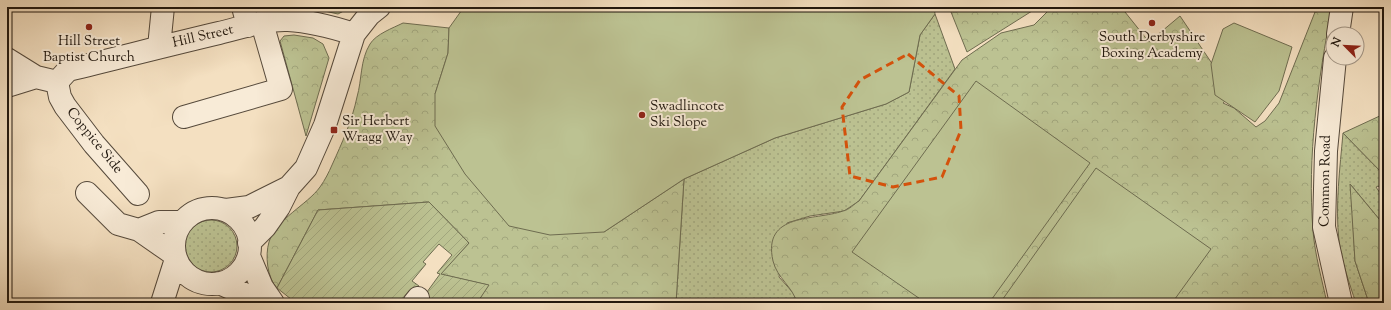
<svg xmlns="http://www.w3.org/2000/svg" width="1391" height="310" viewBox="0 0 1391 310" font-family="'Sorts Mill Goudy',serif">
	<defs>
		<pattern id="grass-dots" width="8" height="8" patternUnits="userSpaceOnUse"><rect width="8" height="8" fill="#bcc292"/><path d="M2 2h.1M6 6h.1" fill="none" stroke="#a1a67d" stroke-width="1.8" stroke-linecap="round"/></pattern>
		<pattern id="forest-crowns" width="20" height="18" patternUnits="userSpaceOnUse"><rect width="20" height="18" fill="#bcc292"/><path d="M2 6a3 3 0 1 1 6 0M12 15a3 3 0 1 1 6 0" fill="none" stroke="#a1a67d"/></pattern>
		<pattern id="garden-furrows" width="10" height="10" patternUnits="userSpaceOnUse"><rect width="10" height="10" fill="#bcc292"/><path d="M-1 1l2-2M0 10L10 0M9 11l2-2" fill="none" stroke="#a1a67d"/></pattern>
	</defs>
	<rect width="100%" height="100%" fill="#f4e0c1"/>
	<filter id="stains"><feTurbulence type="fractalNoise" baseFrequency=".005" numOctaves="4"/><feColorMatrix values="0 0 0 0 .2 0 0 0 0 .09 0 0 0 0 .02 0 0 0 .5 -.17"/></filter>
	<radialGradient id="worn" r=".72"><stop offset=".6" stop-color="#630" stop-opacity="0"/><stop offset="1" stop-color="#630" stop-opacity=".3"/></radialGradient>
	<path fill="url(#grass-dots)" stroke="#6e6c50" d="M 306,7 L 351,7 L 338,14 Z
		M 935,14 L 955,69 L 859,201 L 844,211 L 810,216 L 787,223 L 779,277 L 795,295 L 797,303 L 676,303 L 684,179 L 775,138 L 886,104 L 909,92 L 920,35 Z
		M 1343,133 L 1384,175 L 1384,185 L 1376,187 L 1384,199 L 1384,225 L 1351,185 L 1355,261 L 1369,303 L 1356,303 C 1349,283 1342,262 1339,241 C 1335,205 1340,168 1343,133 Z
		M185 246a26 26 0 1 1 52 0a26 26 0 1 1-52 0Z"/>
	<path fill="url(#forest-crowns)" stroke="#6e6c50" d="M 949,7 L 1030,7 L 1032,11 L 967,52 Z
		M 1052,7 L 1121,7 L 1149,42 L 1180,16 L 1213,65 L 1230,97 L 1223,103 L 1234,108 L 1256,127 L 1265,121 L 1279,103 L 1317,7 L 1332,7 C 1318,80 1307,156 1313,231 C 1315,255 1322,280 1327,303 L 797,303 C 793,287 777,278 773,261 C 762,212 815,221 843,211 C 849,210 854,204 859,201 L 962,60 L 1001,33 L 1034,25 Z
		M 403,23 L 449,28 L 448,53 L 435,94 L 604,232 L 684,179 L 676,303 L 477,303 L 488,285 L 440,274 L 469,243 L 429,202 L 318,210 L 277,288 C 267,278 265,255 269,242 C 276,219 307,205 320,187 C 325,180 329,172 332,165 C 342,143 352,121 357,97 C 362,80 360,60 370,44 C 376,34 393,28 403,23 Z
		M 294,35 L 313,38 L 323,44 L 329,58 L 306,136 L 280,41 L 284,36 Z
		M 1384,114 L 1384,175 L 1343,133 Z
		M 1350,184 L 1384,225 L 1384,303 L 1369,303 L 1355,261 Z"/>
	<path fill="url(#garden-furrows)" stroke="#6e6c50" d="M 429,202 L 469,243 L 441,274 L 489,285 L 477,303 L 419,303 L 440,274 L 437,273 L 452,255 L 439,244 L 423,262 L 426,264 L 412,281 L 419,286 L 406,303 L 296,303 L 277,288 L 318,210 Z"/>
	<path fill="#bcc292" stroke="#6e6c50" d="M 464,7 L 934,7 L 935,14 L 920,35 L 909,92 L 886,104 L 775,138 L 684,179 L 604,232 L 550,235 L 509,226 L 465,174 L 435,126 L 435,94 L 448,53 L 449,28 Z
		M 1234,23 L 1292,47 L 1279,91 L 1255,122 L 1215,95 L 1211,64 L 1223,29 Z
		M 976,81 L 1090,163 L 989,303 L 926,303 L 852,252 Z
		M 1096,168 L 1211,249 L 1172,303 L 1000,303 Z"/>
	<g fill="none" stroke-linecap="round" stroke-linejoin="round">
		<g stroke="#55493b" stroke-width="24">
			<path id="minor" d="M 243,7 L 248,26
				M 1338,34 L 1342,7
				M 159,47 L 163,7
				M 1335,58 L 1326,151 L 1324,227 L 1341,303
				M 7,59 L 36,77 L 57,82 L 60,97 L 65,106 L 94,144 L 138,194
				M 57,82 L 68,70 C 118,58 168,45 219,33 C 241,28 265,19 288,20 C 311,21 332,27 354,34
				M 7,86 L 36,77
				M 184,117 L 281,89 L 262,23
				M 87,193 L 118,224 L 139,230 L 175,255
				M174 246a38 38 0 1 1 76 0a38 38 0 1 1-76 0Z
				M 226,210 L 249,207 L 289,187
				M 139,230 L 159,222 L 182,222
				M 249,243 L 265,227 L 279,207 L 289,187 L 306,168 L 325,125 L 354,34 L 369,15 L 379,7
				M 249,256 L 262,287 L 273,303
				M 219,283 L 265,303
				M 162,303 L 176,259
				M 414,303 L 418,298"/>
		</g>
		<use href="#minor" stroke="#f8ebd7" stroke-width="22"/>
	</g>
	<path fill="none" stroke="#d4520c" stroke-width="3" stroke-dasharray="8 5" stroke-linejoin="round" d="M 908,54 L 959,96 L 961,130 L 942,177 L 893,187 L 850,176 L 842,107 L 860,80 Z"/>
	<g fill="#8f2418" stroke="#f8ebd7" stroke-width="1.5">
		<circle cx="1152" cy="23" r="4"/>
		<circle cx="89" cy="27" r="4"/>
		<circle cx="642" cy="115" r="4"/>
		<rect x="330" y="126" width="8" height="8" rx="2"/>
	</g>
	<g text-anchor="middle" dominant-baseline="central" stroke-width="4" stroke-linejoin="round" paint-order="stroke">
		<g font-size="14" fill="#20170e" stroke="#f8ebd7">
			<text transform="translate(203 37) rotate(-13)">Hill Street</text>
			<text transform="translate(94 141) rotate(51)">Coppice Side</text>
			<text transform="translate(1326 181) rotate(-89)">Common Road</text>
		</g>
		<g font-size="14" fill="#20170e" stroke="#f8ebd7">
			<text x="1152" y="38">South Derbyshire<tspan x="1152" dy="16">Boxing Academy</tspan></text>
			<text x="89" y="42">Hill Street<tspan x="89" dy="16">Baptist Church</tspan></text>
			<text x="650" y="107" text-anchor="start">Swadlincote<tspan x="650" dy="16">Ski Slope</tspan></text>
			<text x="342" y="122" text-anchor="start">Sir Herbert<tspan x="342" dy="16">Wragg Way</tspan></text>
		</g>
	</g>
	<rect width="1391" height="310" fill="none" stroke="#f4e0c1" stroke-width="24"/>
	<rect x="8" y="8" width="1375" height="294" fill="none" stroke="#20170e" stroke-width="2"/>
	<rect x="12" y="12" width="1367" height="286" fill="none" stroke="#20170e"/>
	<g transform="translate(1345 46) rotate(294)"><circle r="19" fill="#f8ebd7" stroke="#a29687"/>
	<path d="M0-3L7 15L0 10L-7 15Z" fill="#8f2418"/>
	<text y="-6" font-size="11" font-weight="bold" text-anchor="middle" fill="#20170e">N</text>
	</g>
	<rect width="100%" height="100%" filter="url(#stains)"/>
	<rect width="100%" height="100%" fill="url(#worn)"/>
</svg>
